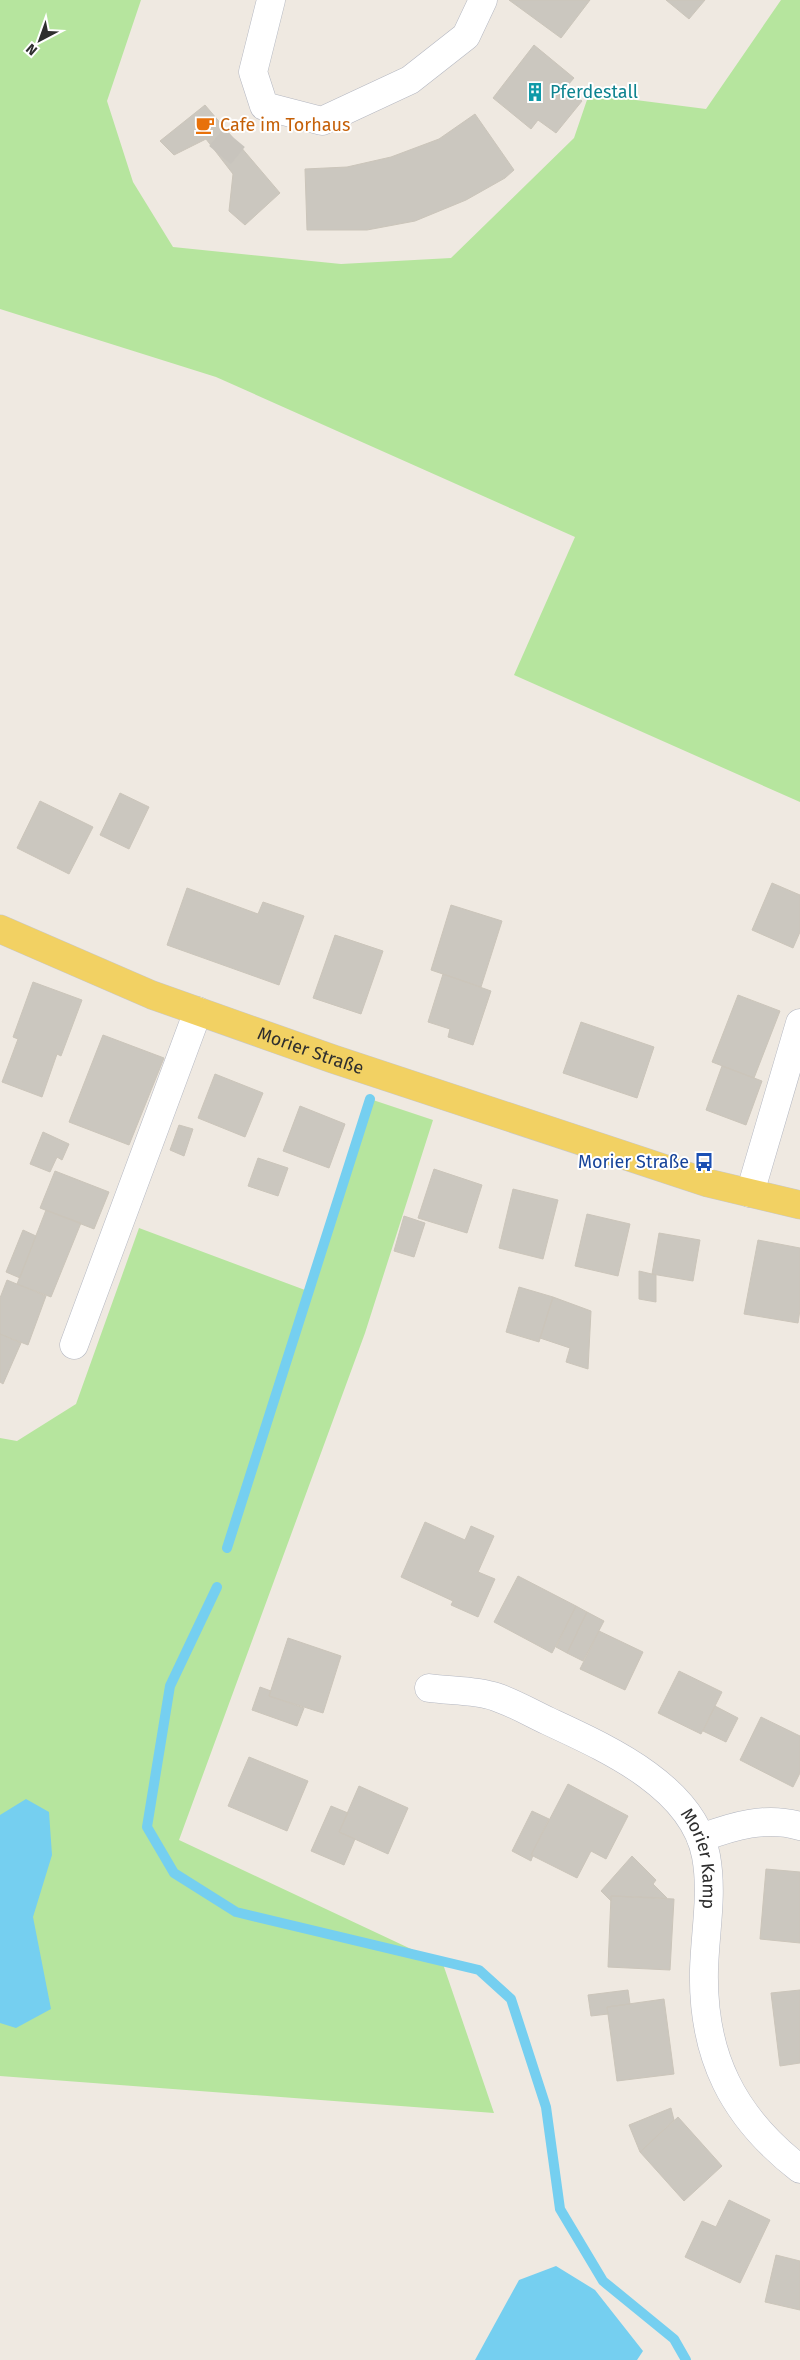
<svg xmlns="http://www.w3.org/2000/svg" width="800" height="2360" viewBox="0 0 800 2360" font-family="'Fira Sans',sans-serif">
	<rect width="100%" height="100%" fill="#efe9e1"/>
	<path fill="#b6e59e" d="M 0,0 L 141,0 L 107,101 L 133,182 L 173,247 L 341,264 L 451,258 L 574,138 L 589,94 L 706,109 L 781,0 L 800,0 L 800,802 L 514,675 L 575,537 L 216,377 L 0,309 Z
		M 370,1099 L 433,1120 L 365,1333 L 179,1840 L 443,1964 L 494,2113 L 0,2076 L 0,1438 L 17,1441 L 76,1404 L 139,1228 L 305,1290 Z"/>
	<path fill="#75cff0" d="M 26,1799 L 49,1812 L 52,1855 L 33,1917 L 51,2009 L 16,2028 L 0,2023 L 0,1815 Z
		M 556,2266 L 595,2290 L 643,2351 L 637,2360 L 475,2360 L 519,2280 Z"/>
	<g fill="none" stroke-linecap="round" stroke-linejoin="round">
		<path stroke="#75cff0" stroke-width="10" d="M 227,1548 L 370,1099
			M 217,1587 L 170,1686 L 147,1827 L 174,1873 L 236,1912 L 479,1970 L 511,1999 L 546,2107 L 560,2209 L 603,2281 L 674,2339 L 686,2360"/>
	</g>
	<path fill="#cbc7bf" stroke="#cbc5ba" d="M 509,0 L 590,0 L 561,38 Z
		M 666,0 L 705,0 L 689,19 Z
		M 534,45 L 574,78 L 567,86 L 582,101 L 556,133 L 538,120 L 531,129 L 493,98 Z
		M 205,105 L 280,193 L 245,225 L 229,211 L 233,174 L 206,139 L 174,155 L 160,141 Z
		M 475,114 L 514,170 L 505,178 L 466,200 L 415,221 L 367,230 L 307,230 L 305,169 L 347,167 L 391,157 L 439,139 Z
		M 120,793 L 149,807 L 129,849 L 100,835 Z
		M 40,801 L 93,827 L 69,874 L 17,848 Z
		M 772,883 L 800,895 L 800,932 L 793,948 L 752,930 Z
		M 187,888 L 258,914 L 263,902 L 304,916 L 279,985 L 167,945 Z
		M 451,905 L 502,921 L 481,987 L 431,970 Z
		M 335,935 L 383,951 L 361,1014 L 313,998 Z
		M 443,974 L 491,991 L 473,1045 L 448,1037 L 450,1029 L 428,1022 Z
		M 33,982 L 82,1000 L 61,1056 L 57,1054 L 42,1097 L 2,1082 L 18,1039 L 13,1037 Z
		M 738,995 L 780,1011 L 754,1078 L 712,1062 Z
		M 581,1022 L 654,1047 L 637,1098 L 563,1073 Z
		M 103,1035 L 164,1058 L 129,1145 L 69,1122 Z
		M 722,1066 L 762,1081 L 746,1125 L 706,1110 Z
		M 215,1074 L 263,1093 L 245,1137 L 198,1118 Z
		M 300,1106 L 345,1124 L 329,1168 L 283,1151 Z
		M 179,1125 L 193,1129 L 184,1156 L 170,1150 Z
		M 43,1132 L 69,1144 L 62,1160 L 57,1157 L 50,1172 L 30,1164 Z
		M 258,1158 L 288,1168 L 278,1196 L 248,1186 Z
		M 434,1169 L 482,1185 L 467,1233 L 418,1218 Z
		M 55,1171 L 109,1192 L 94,1229 L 40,1208 Z
		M 513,1189 L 558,1200 L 543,1259 L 499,1248 Z
		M 46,1210 L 81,1223 L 51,1297 L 17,1284 Z
		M 587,1214 L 630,1224 L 618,1276 L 575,1266 Z
		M 404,1216 L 425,1223 L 414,1257 L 394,1251 Z
		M 23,1230 L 36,1236 L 20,1278 L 6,1272 Z
		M 659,1233 L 700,1240 L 693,1281 L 652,1274 Z
		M 758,1240 L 800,1248 L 800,1310 L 798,1323 L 744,1314 Z
		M 639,1271 L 656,1275 L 656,1302 L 639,1299 Z
		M 7,1280 L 46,1296 L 28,1345 L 0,1334 L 0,1298 Z
		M 519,1287 L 553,1297 L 539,1342 L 506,1332 Z
		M 553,1297 L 591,1311 L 588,1369 L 566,1362 L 570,1348 L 540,1338 Z
		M 0,1334 L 21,1343 L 3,1384 L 0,1382 Z
		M 425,1522 L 465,1540 L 471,1526 L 494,1536 L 478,1572 L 495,1579 L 478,1617 L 451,1605 L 453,1601 L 401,1577 Z
		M 518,1576 L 576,1606 L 552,1653 L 494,1622 Z
		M 576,1606 L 587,1612 L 567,1653 L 556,1647 Z
		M 587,1612 L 604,1621 L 583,1661 L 567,1653 Z
		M 599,1631 L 643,1652 L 625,1690 L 580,1669 Z
		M 288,1638 L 341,1656 L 323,1713 L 269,1696 Z
		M 679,1671 L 722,1692 L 701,1734 L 658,1713 Z
		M 260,1687 L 271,1691 L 269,1696 L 304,1708 L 297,1726 L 252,1710 Z
		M 715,1706 L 738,1718 L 726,1742 L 703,1731 Z
		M 761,1717 L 800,1736 L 800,1773 L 793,1787 L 740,1760 Z
		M 249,1757 L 308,1781 L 287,1831 L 228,1806 Z
		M 568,1784 L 628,1816 L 606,1859 L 591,1851 L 577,1878 L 531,1855 Z
		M 359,1786 L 408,1808 L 388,1854 L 339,1832 Z
		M 331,1806 L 348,1813 L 339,1832 L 355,1839 L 344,1865 L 311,1851 Z
		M 532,1811 L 549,1819 L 531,1855 L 533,1855 L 531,1861 L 512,1851 Z
		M 632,1856 L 656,1880 L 653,1884 L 667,1898 L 611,1896 L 611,1901 L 601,1891 Z
		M 766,1869 L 800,1872 L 800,1943 L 760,1939 Z
		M 611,1896 L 674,1899 L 670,1970 L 608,1967 Z
		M 628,1990 L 630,2004 L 607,2007 L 608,2014 L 591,2016 L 588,1995 Z
		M 800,1990 L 800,2063 L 780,2066 L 771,1993 Z
		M 664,1999 L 674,2074 L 617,2081 L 607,2007 Z
		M 671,2108 L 674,2120 L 640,2152 L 629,2125 Z
		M 678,2117 L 722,2166 L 684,2201 L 640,2152 Z
		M 729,2200 L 770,2220 L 740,2283 L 685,2257 L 702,2221 L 716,2227 Z
		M 776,2255 L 800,2261 L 800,2310 L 765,2302 Z"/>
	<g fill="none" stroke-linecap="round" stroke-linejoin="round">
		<path stroke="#c8c4bd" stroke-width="28" stroke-dasharray="28 14" stroke-linecap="butt" d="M 220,155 L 234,138"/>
		<g stroke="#b4b7c1" stroke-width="29">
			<g id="minor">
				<path d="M 271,0 L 253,72 L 264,106 L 322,121 L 410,80 L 466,36 L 483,0"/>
				<path d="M 750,1193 L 800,1023"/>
				<path d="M 74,1345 L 198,1011"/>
				<path id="s1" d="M 429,1688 C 450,1691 476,1690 496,1697 C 514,1703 531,1713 548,1721 C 606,1748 693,1786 706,1856 C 713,1894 705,1932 704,1970 C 702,2056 733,2117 800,2169"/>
				<path d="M 701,1838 C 733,1826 766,1816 800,1826"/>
			</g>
		</g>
		<g stroke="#c9c9c9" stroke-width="29">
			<g id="major">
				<path id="s2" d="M 0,929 L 152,995 L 333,1059 L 708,1183 L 800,1205"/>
			</g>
		</g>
		<use href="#minor" stroke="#fff" stroke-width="28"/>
		<use href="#major" stroke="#f2d163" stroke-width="28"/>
	</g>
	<defs>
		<g id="building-bare" transform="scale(1.5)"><path d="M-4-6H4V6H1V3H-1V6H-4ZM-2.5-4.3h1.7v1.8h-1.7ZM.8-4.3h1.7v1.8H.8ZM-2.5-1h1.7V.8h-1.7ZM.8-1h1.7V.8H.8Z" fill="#0f9aa8" stroke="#fff" stroke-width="2.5" paint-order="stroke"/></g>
		<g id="cafe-bare" transform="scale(1.5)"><path d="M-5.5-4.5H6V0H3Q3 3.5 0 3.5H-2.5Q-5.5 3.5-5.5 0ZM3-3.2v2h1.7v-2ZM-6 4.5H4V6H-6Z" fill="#e8710a" stroke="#fff" stroke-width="2.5" paint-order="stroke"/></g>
		<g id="bus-bare" transform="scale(1.5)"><path d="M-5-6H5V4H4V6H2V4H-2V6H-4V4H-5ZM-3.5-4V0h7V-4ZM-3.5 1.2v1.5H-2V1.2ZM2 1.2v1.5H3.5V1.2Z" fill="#1a4fb4" stroke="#fff" stroke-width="2.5" paint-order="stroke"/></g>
	</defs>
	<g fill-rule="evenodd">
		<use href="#building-bare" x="535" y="92"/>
		<use href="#cafe-bare" x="205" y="125"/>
		<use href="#bus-bare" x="704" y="1162"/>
	</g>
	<g text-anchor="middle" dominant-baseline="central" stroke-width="4" stroke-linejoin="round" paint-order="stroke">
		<g font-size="18" fill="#0d838f" stroke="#fff" text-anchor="start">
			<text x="550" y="92">Pferdestall</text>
		</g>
		<g font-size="18" fill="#c56008" stroke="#fff" text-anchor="start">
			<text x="220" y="125">Cafe im Torhaus</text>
		</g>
		<g font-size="18" fill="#2e2e2e" stroke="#fff">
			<text stroke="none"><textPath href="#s2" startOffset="334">Morier Straße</textPath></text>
			<text stroke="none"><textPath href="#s1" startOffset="342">Morier Kamp</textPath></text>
		</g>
		<g font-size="18" fill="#164399" stroke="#fff" text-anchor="end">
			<text x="689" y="1162">Morier Straße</text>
		</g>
	</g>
	<g transform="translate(40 40) rotate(221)" stroke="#ffffff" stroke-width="4" paint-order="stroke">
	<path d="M0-4L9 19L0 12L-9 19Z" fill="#2e2e2e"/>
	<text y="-8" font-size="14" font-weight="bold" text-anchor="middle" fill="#2e2e2e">N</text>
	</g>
</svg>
